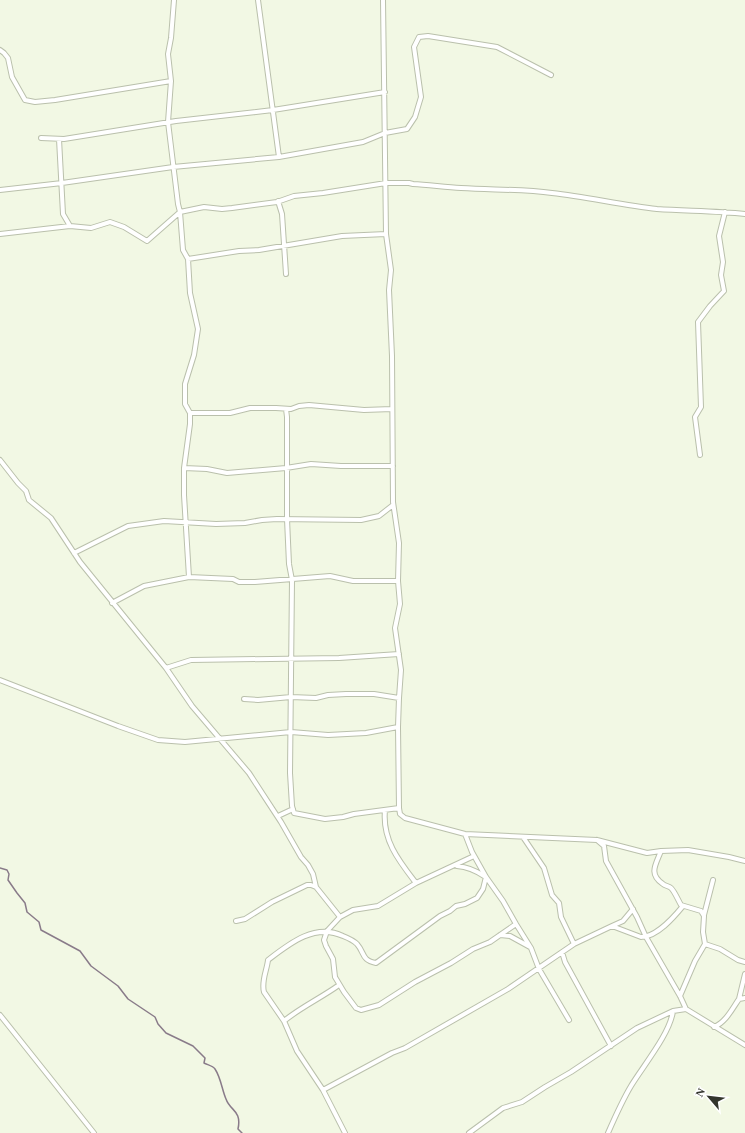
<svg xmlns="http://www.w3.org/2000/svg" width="745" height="1133" viewBox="0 0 745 1133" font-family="'Times New Roman',serif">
	<rect width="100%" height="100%" fill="#f2f8e4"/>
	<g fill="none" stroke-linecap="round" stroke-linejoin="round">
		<path stroke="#897b89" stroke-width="1.5" d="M 0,868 L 7,870 L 9,874 L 8,880 L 17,893 L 25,903 L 27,912 L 39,922 L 41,930 L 80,951 L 91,966 L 118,986 L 128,999 L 155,1017 L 158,1024 L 166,1033 L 193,1046 L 205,1058 L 204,1063 C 208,1065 213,1066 215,1069 C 221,1078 222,1090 226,1099 C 230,1111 242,1110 238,1129 L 242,1133"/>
		<g stroke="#bac0ac" stroke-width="6">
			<path id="minor" d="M 174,0 L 171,38 L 168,54 L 171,81 L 168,122 L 178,204 L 180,212 L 183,250 L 188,259 L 190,293 L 198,329 L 194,355 L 185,384 L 185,404 L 190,413 L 190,424 L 184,468 L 184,495 L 189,577
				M 258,0 L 279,157
				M 383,0 L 386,234 L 391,270 L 389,290 L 392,356 L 393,502 L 399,543 L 398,581 L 400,604 L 395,628 L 401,670 L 399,698 L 398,727 L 399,808 L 400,814 L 405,818 L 465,834 L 597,840 L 647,853 L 661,851 L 688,850 L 729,857 L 745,861
				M 0,50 L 4,53 L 8,58 L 12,77 L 25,100 L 35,102 L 55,100 L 171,81
				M 41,138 L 64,139 L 176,121 L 273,110 L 385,92
				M 59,139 L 63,214 L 70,226
				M 0,190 L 62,183 L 173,167 L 279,157 L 363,142 L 385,133 L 407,129 L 415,117 L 421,97 L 414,47 L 419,37 L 428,36 L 497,47 L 551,75
				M 278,201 L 282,214 L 286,274
				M 0,234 L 70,226 L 91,228 L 110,222 L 124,227 L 147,241 L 180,212 L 204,207 L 222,209 L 232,208 L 277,202 L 294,196 L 323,193 L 386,183 L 409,183 L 413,184 C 429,185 445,187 461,188 C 492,190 522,189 552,193 C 587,197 622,205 657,209 C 686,211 716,211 745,214
				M 188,259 L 239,251 L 259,250 L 342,236 L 386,234
				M 286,409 L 287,417 L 287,519 L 289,564 L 292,580 L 290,773 L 292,806 L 294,813 L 325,819 L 343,817 L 354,814 L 399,808
				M 190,413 L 230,413 L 250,408 L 276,408 L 291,409 L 299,406 L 309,405 L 364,410 L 392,409
				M 700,455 L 695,417 L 701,407 L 698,322 L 710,306 L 724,291 L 721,275 L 723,262 L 719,236 L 725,212
				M 0,460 L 18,483 L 26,491 L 29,500 L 51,518 L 80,562 L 166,668 L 192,706 L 249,773 L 281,822 L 301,857 L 308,865 L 313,874 L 316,887
				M 184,468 L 207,469 L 227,473 L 286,468 L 311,464 L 341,466 L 393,466
				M 74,553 L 128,526 L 164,521 L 216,524 L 245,523 L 262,520 L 277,519 L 361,520 L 379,516 L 393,505
				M 112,603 L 144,586 L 189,577 L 233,579 L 239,582 L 255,582 L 330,576 L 353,581 L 398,581
				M 166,668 L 191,660 L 339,658 L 399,654
				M 0,680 L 118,726 L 158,740 L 185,742 L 291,732 L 328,735 L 366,733 L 398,727
				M 244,699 L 258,700 L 291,697 L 316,698 L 328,695 L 346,694 L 374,694 L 399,698
				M 385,810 C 382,840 399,861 416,883
				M 278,816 L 293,809
				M 465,834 L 472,852 L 486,877 L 503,901 L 516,924 L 531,948 L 539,969 L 569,1020
				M 523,837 L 544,868 L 552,895 L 559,903 L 561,917 L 574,944
				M 597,840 L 604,846 L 606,861 L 637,917 L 646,937 L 680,996 L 686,1009 L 745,1045
				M 661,851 C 656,864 648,874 663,884 C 665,886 669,886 671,888 C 675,892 678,900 681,905 L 701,911 L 704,916 L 703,932 L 705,944 L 695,961 L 680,996
				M 474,856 L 416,883 L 378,906 L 353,910 L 340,917 L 327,931 L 324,940 L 326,946 L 333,959 L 335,977 L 344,992 L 356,1008 L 361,1010 L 379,1005 L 415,982 L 451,963 L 473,949 L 490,942 L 516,924
				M 457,866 C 467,867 475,870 484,876
				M 704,915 L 713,880
				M 236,921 L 245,919 L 272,902 L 307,885 L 311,885 L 316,887 L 340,917
				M 612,926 L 623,921 L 633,909
				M 500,935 L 510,936 L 530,947
				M 705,944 L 720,949 L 738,960 L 745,962
				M 562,952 L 565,962 L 611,1046
				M 745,974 L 739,999 L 745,998
				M 0,1015 L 94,1133
				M 284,1021 C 301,1007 321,998 339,985
				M 714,1027 C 726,1022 732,1009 739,999
				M 323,1090 L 392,1053 L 405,1048 L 508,989 L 574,944 L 612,926 L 641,937 C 657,937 674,917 683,906
				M 345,1133 L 323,1090 L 297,1051 L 284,1021 L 264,992 C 261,981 267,970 268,960 C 290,943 315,923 343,936 C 348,938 354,941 357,944 C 365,953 361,960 376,963 L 440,916 L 450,911 L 456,906 L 465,904 L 477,898 L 483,889 L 486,877
				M 469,1133 L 503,1108 L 522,1102 L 545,1087 L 571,1072 L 637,1028 L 673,1011 L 686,1009
				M 608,1133 C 615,1117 622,1101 631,1086 C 643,1066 670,1034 673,1011"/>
		</g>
		<use href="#minor" stroke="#fff" stroke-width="4"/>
	</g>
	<g transform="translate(709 1097) rotate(298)" stroke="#ffffff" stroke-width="3" paint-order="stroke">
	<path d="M0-3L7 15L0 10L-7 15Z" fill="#33352d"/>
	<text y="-6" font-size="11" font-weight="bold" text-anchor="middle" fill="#33352d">N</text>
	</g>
</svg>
